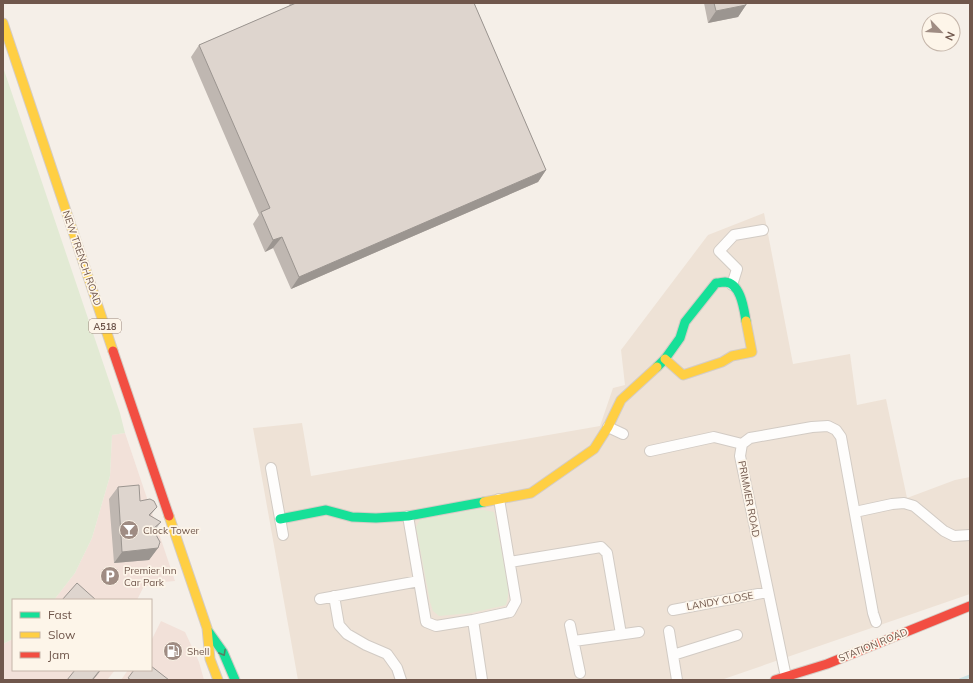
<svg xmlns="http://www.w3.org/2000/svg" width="973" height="683" viewBox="0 0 973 683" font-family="Mulish,sans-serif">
	<rect width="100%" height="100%" fill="#f5efe8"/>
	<path fill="#eee2d6" d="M 764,213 L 793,364 L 850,354 L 857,405 L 886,399 L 907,498 L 955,480 L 970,477 L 970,594 L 721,680 L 298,680 L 253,428 L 302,423 L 311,476 L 600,426 L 613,388 L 625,385 L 621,350 L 708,235 Z"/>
	<path fill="#f2e1d9" d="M 125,433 L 175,581 L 153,583 L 143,588 L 137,600 L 54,600 L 75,573 L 92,538 L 110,476 L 112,435 Z
		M 161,621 L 185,632 L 199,662 L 204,680 L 121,680 L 128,670 L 151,670 L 151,641 Z
		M 13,639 L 13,670 L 115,670 L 107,680 L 3,680 L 3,644 Z"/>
	<path fill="#e2ead4" d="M 3,67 L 120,413 L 125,433 L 112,435 L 110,476 L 92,538 L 75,573 L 54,600 L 13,600 L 13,639 L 3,644 Z
		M 473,510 L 484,510 L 494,512 L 508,585 L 508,596 L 506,605 L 471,613 L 439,616 L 433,611 L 430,602 L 416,527 L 420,520 Z"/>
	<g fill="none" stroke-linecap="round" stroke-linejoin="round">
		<path stroke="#cce2e3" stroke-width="3" d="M 960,680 L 970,676"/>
		<g stroke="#d2cbc4" stroke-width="12">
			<path id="street" d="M 732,285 L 737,269 L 719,251 L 734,235 L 763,230
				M 608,427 L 623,434
				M 650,451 L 714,437 L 742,444
				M 271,468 L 283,535
				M 855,512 L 892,504 L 904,503 L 914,506 L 944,531 L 954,536 L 970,535
				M 408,516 L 426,622 L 436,626 L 473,620 L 482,680
				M 510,562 L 601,547 L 607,553 L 621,634
				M 334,596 L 339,625 L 347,634 L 366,645 L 387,654 L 397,668 L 401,680
				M 320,599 L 419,581
				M 673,610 L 768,592
				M 473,620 L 510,612 L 516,601 L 499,499
				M 570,625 L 580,673
				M 669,631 L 677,680
				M 574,641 L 639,632
				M 673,655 L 737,635
				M 786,677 L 740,456 L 742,444 L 750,438 L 812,427 L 828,426 L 836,430 L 841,437 L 873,613 L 876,622"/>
		</g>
		<g stroke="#d4ccc5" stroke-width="11">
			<path id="fast" d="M 657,367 L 665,359 L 680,338 L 685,322 L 716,283 C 719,283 723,282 725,282 C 741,283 744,310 746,321
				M 280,519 L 326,510 L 352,517 L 376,518 L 408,516 L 484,502
				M 208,631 L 223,652 L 235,680"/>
		</g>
		<g stroke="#d4ccc5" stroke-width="11">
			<path id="slow" d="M 3,23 L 113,351
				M 665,359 L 683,375 L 722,362 L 732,356 L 752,352 L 746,321
				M 484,502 L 531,493 L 594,449 L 608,427 L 621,400 L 657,367
				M 169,516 L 207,628 L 210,659 L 218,680"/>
		</g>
		<g stroke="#d4ccc5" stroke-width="11">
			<path id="jam" d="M 113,351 L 169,516
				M 775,680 L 827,664 L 970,606"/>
		</g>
		<use href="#street" stroke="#fefdfc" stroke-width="10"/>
		<use href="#fast" stroke="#16e098" stroke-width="9"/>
		<use href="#slow" stroke="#ffcf43" stroke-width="9"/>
		<use href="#jam" stroke="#f24e42" stroke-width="9"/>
	</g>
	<path fill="#bfb7b1" d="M 290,3 L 474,3 L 546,170 L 538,182 L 291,289 L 273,248 L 265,252 L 253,224 L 259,215 L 191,57 L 199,45 L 289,6 Z
		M 704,3 L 746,3 L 746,5 L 738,17 L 708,23 Z
		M 118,487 L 140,501 L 157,507 L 150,516 L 161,522 L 155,530 L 158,548 L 149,560 L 114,563 L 109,499 Z"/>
	<path fill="#9b9590" d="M 746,5 L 738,17 L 708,23 L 716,11 Z
		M 546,170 L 538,182 L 291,289 L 299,277 Z
		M 282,237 L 273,248 L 265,252 L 273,240 Z
		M 158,548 L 149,560 L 114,563 L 122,552 Z
		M 100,670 L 101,670 L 93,680 L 92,680 Z"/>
	<path fill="#ded5ce" stroke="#9b9590" d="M 296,3 L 474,3 L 546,170 L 299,277 L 282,237 L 273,240 L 261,212 L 270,208 L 199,45 Z
		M 714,3 L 746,3 L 746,5 L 716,11 Z
		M 139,485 L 140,501 L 150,499 L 154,501 L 157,507 L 149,515 L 161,522 L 154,528 L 155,533 L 160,542 L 158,548 L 122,552 L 118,487 Z
		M 77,583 L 96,600 L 62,600 Z
		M 151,666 L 169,680 L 131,680 L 128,678 L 134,670 L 151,670 Z
		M 75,670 L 100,670 L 92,680 L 67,680 Z"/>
	<defs><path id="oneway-chevron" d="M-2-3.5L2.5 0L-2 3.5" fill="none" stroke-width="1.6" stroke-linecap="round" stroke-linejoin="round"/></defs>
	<use stroke="#558063" href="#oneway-chevron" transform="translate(223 653) rotate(61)"/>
	<defs>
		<g id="bar-disc" transform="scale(1)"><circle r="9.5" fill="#9f8c83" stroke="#fdf5e9"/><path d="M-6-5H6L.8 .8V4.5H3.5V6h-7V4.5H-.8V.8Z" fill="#fff"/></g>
		<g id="parking-disc" transform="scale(1)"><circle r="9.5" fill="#9f8c83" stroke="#fdf5e9"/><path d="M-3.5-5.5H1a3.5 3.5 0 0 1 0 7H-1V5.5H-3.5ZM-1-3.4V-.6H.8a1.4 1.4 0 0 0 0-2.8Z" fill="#fff"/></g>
		<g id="fuel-disc" transform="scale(1)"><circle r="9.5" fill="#9f8c83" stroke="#fdf5e9"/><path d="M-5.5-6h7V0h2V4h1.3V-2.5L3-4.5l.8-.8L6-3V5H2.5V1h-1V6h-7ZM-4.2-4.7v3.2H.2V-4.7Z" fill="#fff"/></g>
	</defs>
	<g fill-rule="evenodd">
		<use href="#bar-disc" x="129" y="530"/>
		<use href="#parking-disc" x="110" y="576"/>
		<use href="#fuel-disc" x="173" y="651"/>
	</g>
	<g text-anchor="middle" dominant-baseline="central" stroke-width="3.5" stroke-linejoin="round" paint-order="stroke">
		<rect fill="#fdf5e9" stroke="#9a867b" stroke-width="1" x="89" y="319" width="32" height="14" rx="3"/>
		<g font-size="9" font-weight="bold" fill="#70574c">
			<text x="105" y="326">A518</text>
		</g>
		<g font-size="10" fill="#70574c" stroke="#fdf5e9">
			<text transform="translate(82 258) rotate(71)">NEW TRENCH ROAD</text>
			<text transform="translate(749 499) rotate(79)">PRIMMER ROAD</text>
			<text transform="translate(720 601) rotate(-10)">LANDY CLOSE</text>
			<text transform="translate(873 645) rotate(-22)">STATION ROAD</text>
		</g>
		<g font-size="10" fill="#70574c" stroke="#fdf5e9" text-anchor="start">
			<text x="143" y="530">Clock Tower</text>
			<text x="124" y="570">Premier Inn<tspan x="124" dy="12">Car Park</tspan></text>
			<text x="187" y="651">Shell</text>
		</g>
	</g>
	<rect width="973" height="683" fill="none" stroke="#70574c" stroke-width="8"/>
	<rect x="12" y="599" width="140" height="72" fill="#fdf5e9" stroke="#c5b6aa"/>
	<rect x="20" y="612" width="20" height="6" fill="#16e098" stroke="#c5b6aa"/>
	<text x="48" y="619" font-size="12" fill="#70574c">Fast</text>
	<rect x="20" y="632" width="20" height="6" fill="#ffcf43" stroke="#c5b6aa"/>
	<text x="48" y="639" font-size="12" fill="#70574c">Slow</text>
	<rect x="20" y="652" width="20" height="6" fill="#f24e42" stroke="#c5b6aa"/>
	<text x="48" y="659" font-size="12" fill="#70574c">Jam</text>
	<g transform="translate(941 32) rotate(115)"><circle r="19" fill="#fdf5e9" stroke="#c5b6aa"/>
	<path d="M0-3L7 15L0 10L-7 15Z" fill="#9f8c83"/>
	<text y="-6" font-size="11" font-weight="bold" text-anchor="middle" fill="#70574c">N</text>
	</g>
</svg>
